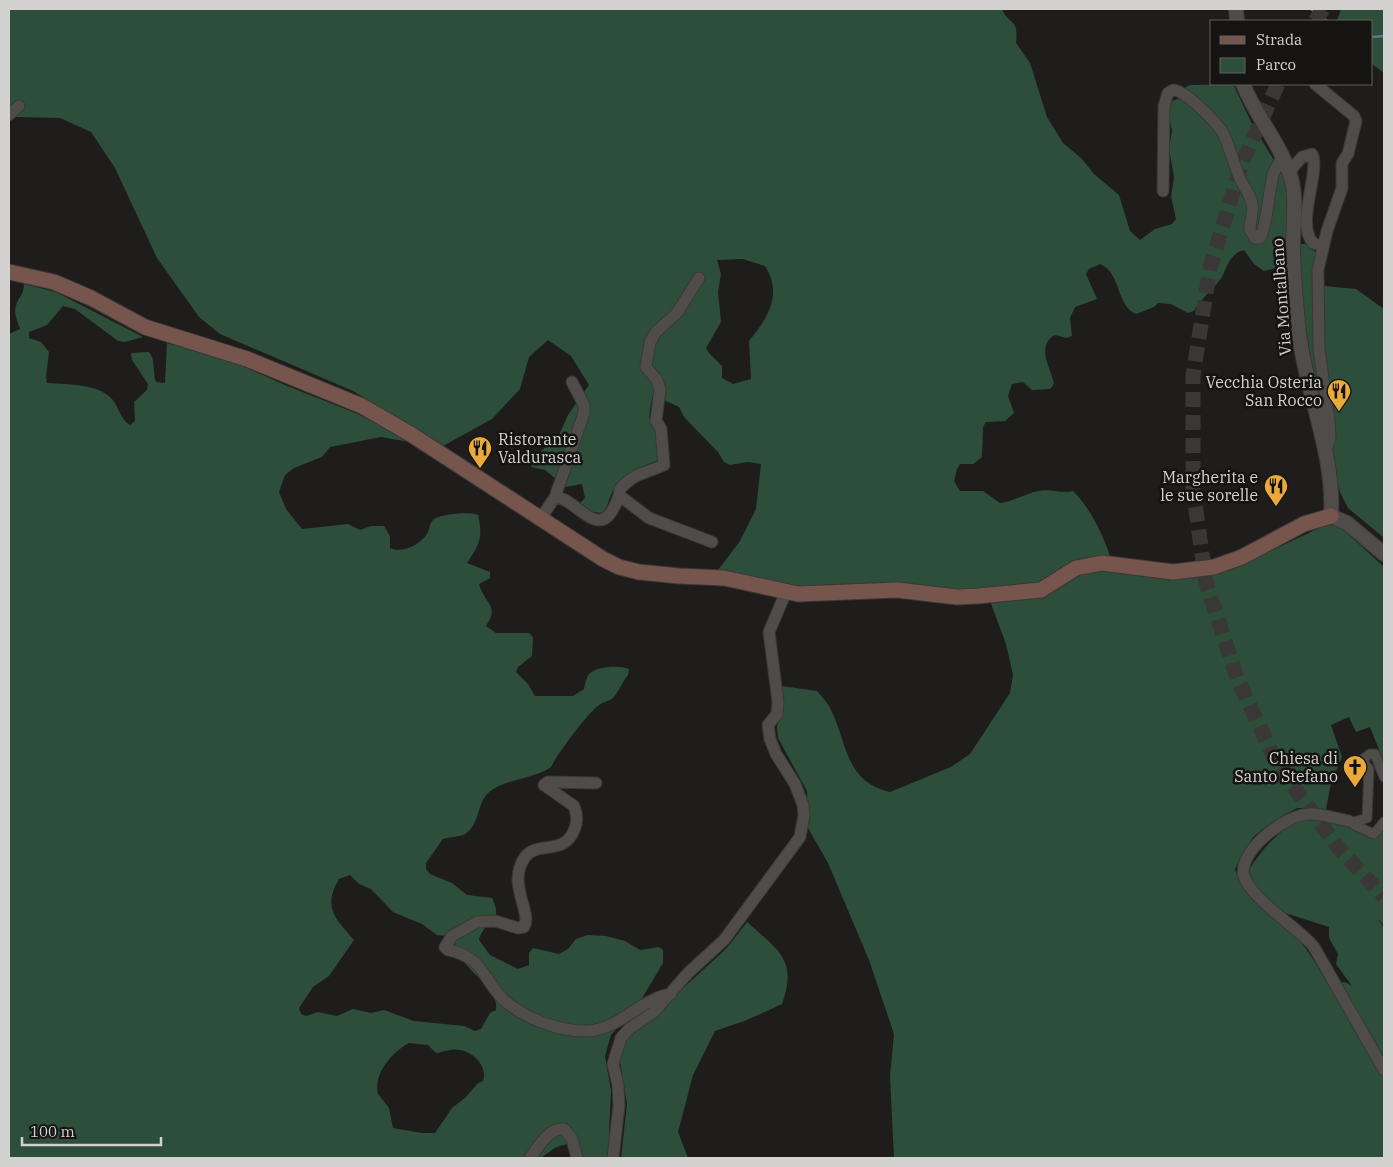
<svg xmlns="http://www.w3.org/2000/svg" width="1393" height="1167" viewBox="0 0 1393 1167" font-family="'IBM Plex Serif',serif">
	<rect width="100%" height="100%" fill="#1f1d1b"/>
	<path fill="#2d4e3b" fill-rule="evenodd" d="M 9,9 L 1002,9 C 1009,26 1019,17 1016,43 L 1030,63 L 1047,117 L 1063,143 L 1081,158 L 1094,174 L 1119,195 L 1130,231 L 1140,240 L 1155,229 L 1172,224 L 1176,219 L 1171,196 L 1174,178 L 1169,148 L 1172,131 L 1167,107 L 1170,102 L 1180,98 L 1184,88 L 1190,85 L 1233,84 L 1253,126 L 1283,175 L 1287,196 L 1287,265 L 1264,271 L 1254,264 L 1244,250 C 1231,253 1227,266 1222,277 C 1214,289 1201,298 1194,311 L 1188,313 L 1171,304 L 1158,303 L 1154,307 L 1136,314 C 1116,306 1121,272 1100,264 L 1089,269 L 1086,274 L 1097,299 L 1075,307 L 1070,318 L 1072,336 L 1066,338 L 1055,335 C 1035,346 1051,368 1054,384 L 1050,389 L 1032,390 L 1023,382 L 1012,384 L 1008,396 L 1014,413 L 1005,421 L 986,422 L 983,427 L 982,457 L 973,464 L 960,464 L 957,469 L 954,481 L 960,491 L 983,491 L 1000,503 C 1014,501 1025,494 1038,491 C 1049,488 1061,494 1073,491 C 1091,509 1102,533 1110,556 L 1075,561 L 1037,585 L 965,591 L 818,588 L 783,584 L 718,570 L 740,541 L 756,509 L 761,464 L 748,462 L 730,465 L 724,462 L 718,452 L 684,417 L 679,407 L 653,395 C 651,407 645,421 656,431 L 659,460 C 639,467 620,474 611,495 C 608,501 608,507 603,513 L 593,512 L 580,503 L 585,498 L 582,484 L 566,487 L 545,470 L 531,467 L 537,455 L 560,433 L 568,415 L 589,385 L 571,356 L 548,340 L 529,357 L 520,389 L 492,419 L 443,446 L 353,391 L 220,334 L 199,317 L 157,258 L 115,168 L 91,132 L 60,118 L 17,117 L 9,114 ZM 743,259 L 765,266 C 783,294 768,318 749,341 L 751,379 L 733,384 L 722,378 L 722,366 L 709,353 L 706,348 L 721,322 L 718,292 L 721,274 L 717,260 Z
		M 1341,9 L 1384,9 L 1384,73 L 1372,64 L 1372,21 L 1337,21 Z
		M 1298,244 L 1305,244 L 1316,252 L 1314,285 L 1356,289 L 1384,309 L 1384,538 L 1348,508 L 1340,492 C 1320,410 1302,329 1298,244 Z
		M 24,284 L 56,292 L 143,337 L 125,342 L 118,341 L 75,309 L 63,306 L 47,325 L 29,332 L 29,338 L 41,342 L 49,352 L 46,377 L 47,383 C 68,385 97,383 112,399 C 119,407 120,419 130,425 L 135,421 L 134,402 L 147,390 L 148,384 L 132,360 L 131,353 L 149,352 C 156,360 152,372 156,382 L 165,383 L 167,343 L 223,357 L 285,385 L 358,414 L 415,443 L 381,437 L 330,447 L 322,457 L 294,468 L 285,475 L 279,492 L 286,509 L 302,529 L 348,524 L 360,530 L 371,526 L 384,526 L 390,536 L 390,548 C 401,554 420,545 427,534 C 430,529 429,524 433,520 C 439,514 471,511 478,515 C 483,537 480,544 467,563 L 490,572 L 490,578 L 479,584 C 485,605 500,605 486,626 L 496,633 L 529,633 L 533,637 L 532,656 L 518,667 L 516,672 L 528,684 L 535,696 L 573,696 L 584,689 C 585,684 586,678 589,674 C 597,666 620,665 629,669 L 628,675 C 622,682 619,692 613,698 C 609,701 603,702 599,705 C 587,714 558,753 551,767 C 533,780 504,778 487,794 C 477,805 479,826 465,834 C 459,837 450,837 443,839 L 426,863 L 426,869 L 430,874 L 452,883 L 467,895 L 492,898 C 505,924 484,919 479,940 L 490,955 L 518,969 L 529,965 L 529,953 L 533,948 L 559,954 L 568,949 L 576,939 L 588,935 L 606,936 L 625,941 L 640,950 L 659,947 L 663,950 L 663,963 L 638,1005 L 611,1035 L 605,1056 L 611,1091 L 609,1132 L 612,1158 L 583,1158 L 578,1145 C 561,1142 554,1148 541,1158 L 9,1158 L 9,334 L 20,329 C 18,323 13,312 16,306 C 19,295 23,298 24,284 ZM 350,875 L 359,884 L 371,889 L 393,912 L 422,924 L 437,935 L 449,936 C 456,946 459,954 465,963 C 475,977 499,991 496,1010 L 490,1013 L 481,1029 L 475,1031 L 464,1026 L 414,1021 L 384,1010 L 371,1013 L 353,1009 L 337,1016 L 318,1012 L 306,1016 L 301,1014 L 299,1008 L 313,987 L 329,976 L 354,940 C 336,919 322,908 339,879 ZM 409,1043 L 428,1045 L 436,1053 C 443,1052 453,1048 460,1050 C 474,1052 488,1067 483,1081 L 478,1083 L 466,1097 L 452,1108 L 435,1133 L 422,1133 L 393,1128 L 389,1108 L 378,1094 C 373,1074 392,1052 409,1043 Z
		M 1334,521 L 1384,567 L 1384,762 L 1370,727 L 1356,732 L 1349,717 L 1331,725 L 1342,757 L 1331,783 L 1326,809 L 1297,808 L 1268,825 L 1253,837 L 1235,869 C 1244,902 1277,916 1299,940 C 1310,953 1320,970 1328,985 L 1345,982 L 1352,986 L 1336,964 L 1338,954 L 1329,938 L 1329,927 L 1269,908 L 1269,899 L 1256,890 L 1248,871 C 1268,841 1281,829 1312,812 L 1375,838 L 1384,827 L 1384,925 L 1378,919 L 1384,928 L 1384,1158 L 894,1158 L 890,1076 L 894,1034 L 869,960 L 828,863 L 808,828 L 807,791 L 778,738 L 777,726 L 782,712 L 782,686 L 817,691 C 821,696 826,701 829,706 C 848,741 843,781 890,792 L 951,767 L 970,754 L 1010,693 L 1013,675 L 1006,644 L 990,601 L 1040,597 L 1057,589 L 1077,574 L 1110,568 L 1163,578 L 1193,578 L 1228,571 Z
		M 747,922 C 778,950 798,959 782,1004 L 747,1020 L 715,1031 L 693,1075 L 678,1132 L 688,1158 L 621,1158 L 627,1104 L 620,1062 L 621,1050 L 630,1033 L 656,1017 L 681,990 L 726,949 Z"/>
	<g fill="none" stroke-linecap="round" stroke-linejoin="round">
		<path stroke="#5f7491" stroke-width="2.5" d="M 1311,9 L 1327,21
			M 1372,37 L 1384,36"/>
		<path stroke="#3a3836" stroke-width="15" stroke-dasharray="15 8" stroke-linecap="butt" d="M 1315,21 L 1323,9
			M 1278,84 L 1242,163 L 1210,268 L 1193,375 L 1193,489 L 1206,582 L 1237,678 L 1278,766 L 1338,847 L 1384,897"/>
		<g stroke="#3a3837" stroke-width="11">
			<path id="pedestrian" d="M 1384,777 L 1375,754 L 1370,754 L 1362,760 L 1369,769 L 1367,818 L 1354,822 L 1354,825 L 1374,834 L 1384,822"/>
		</g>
		<g stroke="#3a3837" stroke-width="13">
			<path id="minor" d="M 1315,84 L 1354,116 L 1356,121 L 1348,154 L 1342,163 L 1342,188 L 1327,231 L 1318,270 L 1319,349 L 1329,421 L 1330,438 L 1325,452
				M 9,115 L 19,106
				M 1289,172 L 1302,157 L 1312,154 C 1321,171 1295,223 1313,243 L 1323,246
				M 1163,191 L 1164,106 L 1168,93 L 1173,90 C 1185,90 1218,123 1224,135 C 1230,149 1234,164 1240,179 C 1244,187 1250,194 1252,203 C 1254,212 1250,220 1250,230 L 1255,238 L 1260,238 C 1265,233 1270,187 1273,175 C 1275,169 1279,163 1283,157
				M 620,496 L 649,518 L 712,542
				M 555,497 L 584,413 L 584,405 L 572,382
				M 541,518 L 555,497 C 573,496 596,538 612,511 C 616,504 620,497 620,489 C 637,471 645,474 664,465 L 661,429 L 656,421 L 660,389 L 657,380 L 646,367 L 650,342 L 656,332 L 677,313 L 699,278
				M 596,783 L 548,782 L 544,785 L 574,806 C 577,814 578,820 575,828 C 565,857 538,840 525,857 C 506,884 533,912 524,927 L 518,928 L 495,921 L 477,922 L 452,936 L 445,947 L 448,950 C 485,958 481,977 503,999 C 523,1018 560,1032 588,1031 C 620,1029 640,999 671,994
				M 1349,821 C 1337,819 1324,814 1311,814 C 1286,814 1243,847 1243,873 C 1249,899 1297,926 1314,947 L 1384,1070
				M 530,1158 C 539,1147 548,1128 564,1129 L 572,1139 L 577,1158
				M 613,1158 L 619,1105 L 618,1085 L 613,1064 L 621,1038 L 629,1029 L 654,1012 L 688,973 L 724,940 L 800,837 L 804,815 L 803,805 L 795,784 L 776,754 L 770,739 L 768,725 L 777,714 L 778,702 L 769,632 L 786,592"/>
		</g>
		<g stroke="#3a3837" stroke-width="16">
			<path id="tertiary" d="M 1236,9 L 1237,21
				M 1243,84 C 1256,117 1281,144 1291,178 C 1297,199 1293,225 1293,246 C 1293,275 1296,304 1299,333 C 1306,394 1335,454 1331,516 L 1347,523 L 1384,554"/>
		</g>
		<g stroke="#3a3837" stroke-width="17">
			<path id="secondary" d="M 9,272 L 54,282 L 91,298 L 145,327 L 247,359 L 362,406 L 412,435 L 603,559 L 619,567 L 639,572 L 679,576 L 724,578 L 798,594 L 897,590 L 957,597 L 978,596 L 1041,590 L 1076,568 L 1102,563 L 1173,572 L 1214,567 L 1242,557 L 1304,524 L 1331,516"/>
		</g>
		<use href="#pedestrian" stroke="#4f4c49" stroke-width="9"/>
		<use href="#minor" stroke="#4f4c49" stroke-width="11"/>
		<use href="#tertiary" stroke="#4f4c49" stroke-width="14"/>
		<use href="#secondary" stroke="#75554c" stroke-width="15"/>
	</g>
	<defs>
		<g id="restaurant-pin" transform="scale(1.25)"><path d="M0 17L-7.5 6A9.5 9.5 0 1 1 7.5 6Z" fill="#eba93a" stroke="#161412"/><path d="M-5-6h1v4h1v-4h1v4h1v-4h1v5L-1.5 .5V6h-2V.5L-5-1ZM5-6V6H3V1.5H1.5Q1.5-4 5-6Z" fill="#111"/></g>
		<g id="church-pin" transform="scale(1.25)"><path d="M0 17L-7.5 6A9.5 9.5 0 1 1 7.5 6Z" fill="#eba93a" stroke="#161412"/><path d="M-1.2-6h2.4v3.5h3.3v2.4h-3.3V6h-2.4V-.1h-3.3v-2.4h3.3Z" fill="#111"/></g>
	</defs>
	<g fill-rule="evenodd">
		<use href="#restaurant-pin" x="1339" y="391"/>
		<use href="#restaurant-pin" x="480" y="448"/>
		<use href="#restaurant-pin" x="1276" y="486"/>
		<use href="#church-pin" x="1355" y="767"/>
	</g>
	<g text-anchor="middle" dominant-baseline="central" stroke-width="5" stroke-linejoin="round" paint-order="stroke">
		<g font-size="16" fill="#d4d2d1" stroke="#161412">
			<text transform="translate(1281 297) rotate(-94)">Via Montalbano</text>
		</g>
		<g font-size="16" fill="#d4d2d1" stroke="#161412" text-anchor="end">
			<text x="1322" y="382">Vecchia Osteria<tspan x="1322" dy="18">San Rocco</tspan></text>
			<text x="498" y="439" text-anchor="start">Ristorante<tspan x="498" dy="18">Valdurasca</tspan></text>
			<text x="1258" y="477">Margherita e<tspan x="1258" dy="18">le sue sorelle</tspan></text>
			<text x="1338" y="758">Chiesa di<tspan x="1338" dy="18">Santo Stefano</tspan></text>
		</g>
	</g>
	<rect width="1393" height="1167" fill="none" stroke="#d4d2d1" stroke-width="20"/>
	<rect x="1210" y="20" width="162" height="65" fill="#161412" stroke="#62605e"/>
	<rect x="1220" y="36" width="25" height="8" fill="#75554c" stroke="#62605e"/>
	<text x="1256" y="45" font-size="15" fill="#d4d2d1">Strada</text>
	<rect x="1220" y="58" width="25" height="15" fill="#2d4e3b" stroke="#62605e"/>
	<text x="1256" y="70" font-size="15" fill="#d4d2d1">Parco</text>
	<path d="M22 1137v8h139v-8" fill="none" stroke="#d4d2d1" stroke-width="2.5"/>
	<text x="30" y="1137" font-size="15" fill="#d4d2d1" stroke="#161412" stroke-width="4" paint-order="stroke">100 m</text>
</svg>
